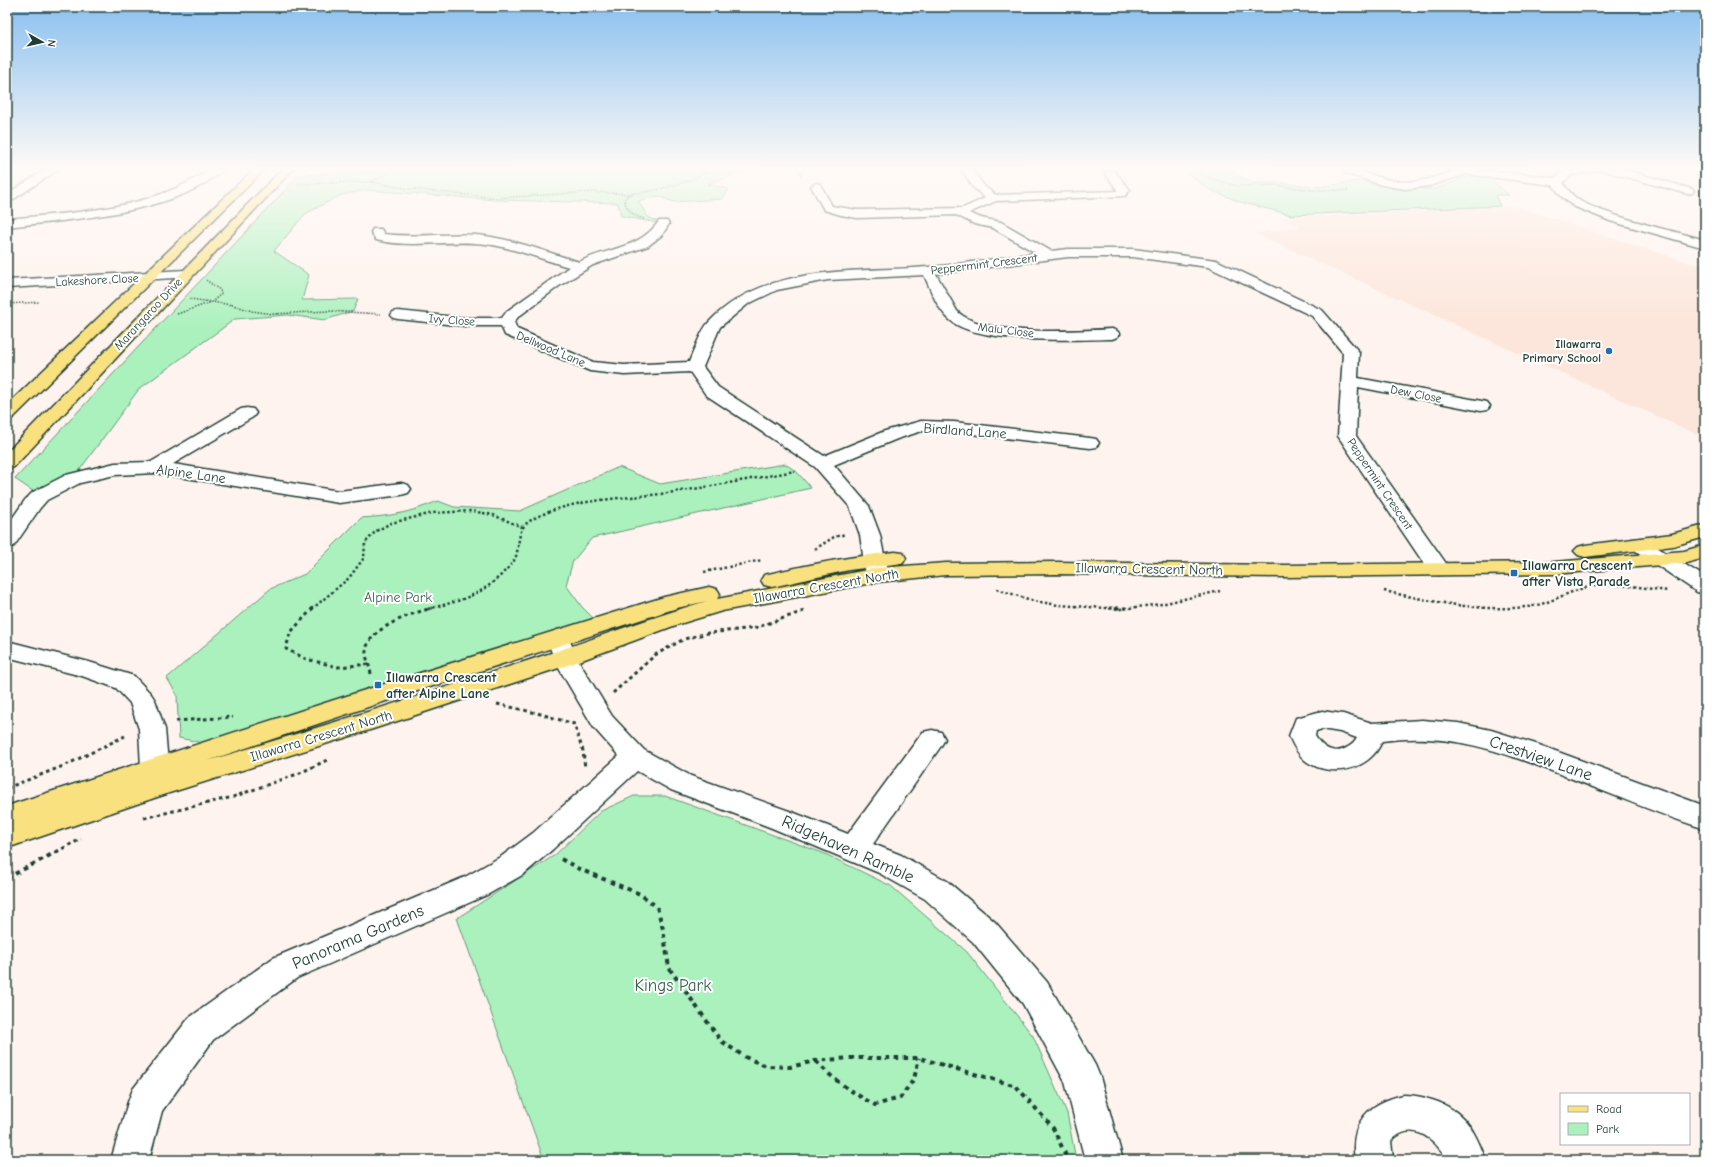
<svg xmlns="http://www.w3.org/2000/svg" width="1712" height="1167" viewBox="0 0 1712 1167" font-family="'Comic Neue',sans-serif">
	<rect width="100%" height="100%" fill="#fef3ee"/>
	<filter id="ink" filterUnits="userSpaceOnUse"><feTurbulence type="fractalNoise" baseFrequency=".025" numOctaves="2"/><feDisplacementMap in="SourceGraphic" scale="8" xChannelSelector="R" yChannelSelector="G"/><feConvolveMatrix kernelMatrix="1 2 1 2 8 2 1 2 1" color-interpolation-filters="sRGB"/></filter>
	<g filter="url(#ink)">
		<path fill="#fce5da" d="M 1514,206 L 1693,264 L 1705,264 L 1705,438 L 1254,233 L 1301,227 L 1281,218 Z"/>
		<path fill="#abf1bd" stroke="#659778" d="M 384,167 L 755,167 L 708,184 L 729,189 L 723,199 L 673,202 L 659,196 L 638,201 L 648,217 L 663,224 L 621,216 L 618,203 L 494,200 L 367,190 L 341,195 L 305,214 L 274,251 L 309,275 L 302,300 L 358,299 L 353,311 L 325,320 L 288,315 L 235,319 L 139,389 L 73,479 L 40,496 L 15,479 L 299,175 L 380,171 Z
			M 1179,167 L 1231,167 L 1237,175 L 1253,183 L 1283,183 L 1318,187 L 1358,181 L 1397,188 L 1435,189 L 1470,176 L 1489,178 L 1509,195 L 1495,195 L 1500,206 L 1292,215 L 1240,202 L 1208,189 Z
			M 785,464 L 796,471 L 811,488 L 592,538 L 573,561 L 566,585 L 582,607 L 594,619 L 208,744 L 179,738 L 177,695 L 167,678 L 270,589 L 305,574 L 361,518 C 392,516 409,513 438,501 L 454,507 L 520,511 L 619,467 L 660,484 Z
			M 634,796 L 665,796 L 823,853 L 891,886 L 967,952 L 1033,1036 L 1067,1113 L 1076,1160 L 544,1160 L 457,918 L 555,855 L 601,811 Z"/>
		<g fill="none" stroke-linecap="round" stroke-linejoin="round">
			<g stroke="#1f3d34" stroke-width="3">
				<path id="minor" d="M 50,167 L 62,167 L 11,201 L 7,202 L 7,194 Z
					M 213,167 L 225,167 C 222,172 216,175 211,179 C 163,214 66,220 7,227 L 7,219 C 77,212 155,210 213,167 Z
					M 960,167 L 970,167 L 985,187 L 996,195 L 1118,191 L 1105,173 L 1110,170 L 1114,171 L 1130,190 L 1125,196 L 996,201 L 969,213 L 981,218 L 1001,222 L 1051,251 L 1068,249 L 1133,249 L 1216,260 L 1322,310 L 1359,352 L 1358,378 L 1487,402 L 1490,406 L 1487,410 L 1481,411 L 1358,387 L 1356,436 L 1450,569 L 1447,574 L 1439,575 L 1431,574 L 1338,436 L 1343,353 L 1312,316 L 1208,267 L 1133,257 L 1068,257 L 936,274 L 957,311 C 982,337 1077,331 1112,329 L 1117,331 L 1120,334 L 1117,337 L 1112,339 C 1077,340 975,344 950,320 C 937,309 931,290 924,275 L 828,280 L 777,290 L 748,304 L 720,327 L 703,367 L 718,387 L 824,456 L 885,431 L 921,421 L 954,422 L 1090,438 L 1096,439 L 1099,443 L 1096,447 L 1090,448 L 954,432 L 922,431 L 897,439 L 834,465 L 869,506 L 880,535 L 888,575 L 885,580 L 877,582 L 869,580 L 866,575 L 860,535 L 850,507 L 815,467 L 706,395 L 690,372 L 624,375 L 590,371 L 505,335 L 501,326 L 466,326 L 398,319 L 393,318 L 391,315 L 393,312 L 398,311 L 466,318 L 502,318 L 507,311 L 569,267 C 540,259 505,244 474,243 C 441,241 408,248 376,240 L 371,232 L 373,229 L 381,229 L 384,234 C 415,238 445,233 476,235 C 511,238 546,252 579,262 C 608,247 639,250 659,221 L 667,221 L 669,224 L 662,235 L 648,246 L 593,265 L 559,286 L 518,317 L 514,322 L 517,329 L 593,362 L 624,365 L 689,362 C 694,351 701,330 709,322 C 765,263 854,273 928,267 C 964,264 1000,258 1036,253 L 993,228 L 974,224 L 956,215 L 857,218 L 841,215 L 824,210 L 811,186 L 816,183 L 820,184 L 832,206 L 857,210 L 963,208 L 985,198 L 973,187 Z
					M 1446,167 L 1462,167 L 1555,178 L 1564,171 L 1568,170 L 1583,167 L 1615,167 L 1692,189 L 1694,191 L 1692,193 L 1688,194 L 1601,170 L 1571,175 L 1563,183 C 1568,190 1574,198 1582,202 C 1617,219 1667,229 1705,240 L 1705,248 L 1610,221 L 1573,206 L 1561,196 L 1553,185 L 1466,174 L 1429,186 L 1405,189 L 1382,185 L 1345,173 L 1344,171 L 1349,168 C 1360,171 1371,175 1382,178 C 1408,186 1429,180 1454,171 L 1447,169 Z
					M 186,270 L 191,271 L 193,274 L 191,277 L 7,288 L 7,280 Z
					M 247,408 L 253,409 L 256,413 L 253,417 L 173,464 L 339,491 L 401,483 L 408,485 L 411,489 L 408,493 L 401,495 L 339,503 L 155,473 L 115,475 L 80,483 L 47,500 L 40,508 L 14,546 L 7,548 L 7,526 L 25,500 L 33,492 L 66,475 L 115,463 L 151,462 L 241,409 Z
					M 1640,539 L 1647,541 L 1705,577 L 1705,594 L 1697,592 L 1633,549 L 1630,545 L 1633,541 Z
					M 558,630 L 566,633 L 581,665 L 612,716 L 644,750 L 691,776 L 792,812 L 848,834 L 923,732 L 932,730 L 941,732 L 945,739 L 941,746 L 873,844 L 901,855 L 947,881 L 995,922 L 1047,982 L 1095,1065 L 1100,1077 L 1123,1160 L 1085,1160 L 1065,1082 L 1023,1004 L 973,942 L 925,899 L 879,873 L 772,828 L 671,790 L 637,771 L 553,849 L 524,874 L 487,895 L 297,978 L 213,1040 L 162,1111 L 149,1160 L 111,1160 L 128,1102 L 133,1089 L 189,1018 L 273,958 L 465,877 L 502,856 L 533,833 L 619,756 L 594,728 L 557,665 L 546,638 L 550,633 Z
					M 7,641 L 89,662 L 134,676 L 151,694 L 155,700 L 165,729 L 170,787 L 166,794 L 156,797 L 146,794 L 142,787 L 139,729 L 130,703 L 116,688 L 82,676 L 7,657 Z
					M 1322,711 L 1343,714 L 1372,723 L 1422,720 L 1458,723 L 1491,730 L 1539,745 L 1705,806 L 1705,829 C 1657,814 1610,793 1562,775 C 1500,751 1451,732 1382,741 C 1371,770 1331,779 1306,761 C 1298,755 1293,745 1289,736 L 1296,718 ZM 1322,729 L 1340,732 L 1357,738 C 1355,742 1352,745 1348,747 C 1335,756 1322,748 1315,736 L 1316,731 Z
					M 1404,1095 C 1417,1095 1426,1098 1438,1102 C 1467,1114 1475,1132 1486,1160 L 1447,1160 C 1436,1139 1412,1119 1391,1141 L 1393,1160 L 1355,1160 C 1349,1123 1369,1102 1404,1095 Z"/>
			</g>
			<g stroke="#1f3d34" stroke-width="3">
				<path id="major" d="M 256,167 L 267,167 L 13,418 L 7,419 L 7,405 Z
					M 284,167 L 295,167 L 14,467 L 7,469 L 7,452 Z
					M 1705,525 L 1705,537 L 1673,546 L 1585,557 L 1578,555 L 1574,551 L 1578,547 L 1585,545 L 1672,534 Z
					M 1705,545 L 1705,558 L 1686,563 L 1554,574 L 1285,577 L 1056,574 L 946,575 L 877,582 L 722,611 L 676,625 L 574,663 L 373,729 L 166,794 L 7,848 L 7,806 L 362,691 L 664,597 L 709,587 L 717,589 L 720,594 L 717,599 L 877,568 L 946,563 L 1056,562 L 1285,565 L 1554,562 L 1684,551 ZM 707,601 C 655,616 605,635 554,652 C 439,690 324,726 207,761 L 380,703 L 677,608 Z
					M 895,552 L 903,553 L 906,558 L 903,563 L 849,570 L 772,587 L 764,585 L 761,580 L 764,575 C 807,565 851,556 895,552 Z"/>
			</g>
			<path stroke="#1f3d34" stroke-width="1.5" stroke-dasharray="1.5 1.5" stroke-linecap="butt" d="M 797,167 L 802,177
				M 1192,167 L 1204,176 L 1237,186 L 1275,185 L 1313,190 L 1348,190
				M 371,182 L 400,167
				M 298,184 L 371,182 L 410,189 L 497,198 L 591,192 L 629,194
				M 644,219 C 633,216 628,211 624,200 L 629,194 C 659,190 688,185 714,167
				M 190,299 L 233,305 L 252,311 L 273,314 L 328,311 L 381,314
				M 7,304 L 40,302
				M 177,314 L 212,302 L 221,294 L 220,290 L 206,280"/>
			<path stroke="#1f3d34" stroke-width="2.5" stroke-dasharray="2.5 2.5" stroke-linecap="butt" d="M 815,549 L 834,537 L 846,534
				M 704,572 L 762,560
				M 997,589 L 1034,601 L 1058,605 L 1121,609 L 1161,604 L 1220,591
				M 1384,591 C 1430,601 1478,612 1526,607 C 1549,605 1567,591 1589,587 C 1615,582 1643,588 1668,591
				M 312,609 L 349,578 L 364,558 L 365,543 L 376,531 L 391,523 L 433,513 L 472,511 L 493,515 L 522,527
				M 428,609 C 458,601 480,597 503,573 C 507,569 512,564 515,559 C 521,544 515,528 533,519 C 570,499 619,499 660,494 C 705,488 750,479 795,471"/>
			<path stroke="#1f3d34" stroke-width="3" stroke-dasharray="3.5 3.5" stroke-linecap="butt" d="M 313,608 L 290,633 L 286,649 L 306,659 L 338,667 L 369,664
				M 1109,608 L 1127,608
				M 371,674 C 370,667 365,656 366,650 C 370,627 413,613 432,608
				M 613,693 L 655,655 L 684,639 L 708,633 L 755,628 L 804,611
				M 497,704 L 537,713 L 574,724 L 583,751 L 585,768
				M 176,721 L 233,717
				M 7,788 L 66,765 L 125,736
				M 144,818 L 233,797 L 300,773 L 329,759
				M 56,852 L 81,839"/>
			<path stroke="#1f3d34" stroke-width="4" stroke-dasharray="4.5 4.5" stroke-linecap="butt" d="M 561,859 L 579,869 L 640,894 L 657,907 L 663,929 L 669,968 L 721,1041 L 745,1057 L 766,1066 L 790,1067 L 815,1061 L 850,1058 L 919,1058 L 1016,1086 L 1053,1128 L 1068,1160
				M 7,878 L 58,851
				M 816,1061 C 833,1080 853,1093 875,1105 L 900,1098 L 914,1079 L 919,1058"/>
			<use href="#minor" fill="#fff" fill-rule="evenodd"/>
			<use href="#major" fill="#fae180" fill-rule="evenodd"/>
		</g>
	</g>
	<linearGradient id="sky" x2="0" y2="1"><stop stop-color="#8ac0f0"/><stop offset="0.51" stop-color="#fffaf7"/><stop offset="1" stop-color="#fffaf7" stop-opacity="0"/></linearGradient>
	<rect width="1712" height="330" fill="url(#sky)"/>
	<g fill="#1f6fb2" stroke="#fff" stroke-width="1.5">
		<circle cx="1609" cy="351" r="4"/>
		<rect x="1510" y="569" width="8" height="8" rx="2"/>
		<rect x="374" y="681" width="8" height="8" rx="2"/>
	</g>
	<g text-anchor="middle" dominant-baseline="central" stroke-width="4" stroke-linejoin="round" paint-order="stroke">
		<g font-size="12" fill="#1f3d34" stroke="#fff">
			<text transform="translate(984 264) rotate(-7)">Peppermint Crescent</text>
			<text transform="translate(97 280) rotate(-3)">Lakeshore Close</text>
			<text transform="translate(148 314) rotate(-47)">Marangaroo Drive</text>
			<text transform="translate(452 320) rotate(4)">Ivy Close</text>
			<text transform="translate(1006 330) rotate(7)">Malu Close</text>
			<text transform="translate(551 349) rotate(23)">Dellwood Lane</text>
			<text transform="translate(1416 394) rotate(11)">Dew Close</text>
			<text transform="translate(1380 484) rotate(56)">Peppermint Crescent</text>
		</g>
		<g font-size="12" font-weight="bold" fill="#1f3d34" stroke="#fff" text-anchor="end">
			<text x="1601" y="344">Illawarra<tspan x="1601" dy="14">Primary School</tspan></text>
		</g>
		<g font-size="14" fill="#1f3d34" stroke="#fff">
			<text transform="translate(965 431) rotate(4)">Birdland Lane</text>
			<text transform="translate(191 474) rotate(8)">Alpine Lane</text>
			<text transform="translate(1149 569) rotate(1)">Illawarra Crescent North</text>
			<text transform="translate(826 586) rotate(-10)">Illawarra Crescent North</text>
			<text transform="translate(321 736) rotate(-17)">Illawarra Crescent North</text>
		</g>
		<g font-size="14" font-weight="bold" fill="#1f3d34" stroke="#fff" text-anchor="start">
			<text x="1522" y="565">Illawarra Crescent<tspan x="1522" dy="16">after Vista Parade</tspan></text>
			<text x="386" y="677">Illawarra Crescent<tspan x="386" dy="16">after Alpine Lane</tspan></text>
		</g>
		<g font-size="14" fill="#3b614f" stroke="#fff">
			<text x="398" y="597">Alpine Park</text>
		</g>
		<g font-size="17" fill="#1f3d34" stroke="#fff">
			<text transform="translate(1541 758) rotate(19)">Crestview Lane</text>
			<text transform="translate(848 849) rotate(24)">Ridgehaven Ramble</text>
			<text transform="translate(358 937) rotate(-23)">Panorama Gardens</text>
		</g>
		<g font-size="17" fill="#3b614f" stroke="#fff">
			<text x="673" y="985">Kings Park</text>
		</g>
	</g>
	<rect width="1712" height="1167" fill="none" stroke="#fff" stroke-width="24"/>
	<rect x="12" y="12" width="1688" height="1143" fill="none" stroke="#1f3d34" stroke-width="1.5" filter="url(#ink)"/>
	<rect x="1560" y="1093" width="130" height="52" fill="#ffffff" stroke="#a5b1ae"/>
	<rect x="1568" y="1106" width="20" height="6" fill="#fae180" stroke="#a5b1ae"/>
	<text x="1596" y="1113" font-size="12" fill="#1f3d34">Road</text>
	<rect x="1568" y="1123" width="20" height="12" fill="#abf1bd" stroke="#a5b1ae"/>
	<text x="1596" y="1133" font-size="12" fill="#1f3d34">Park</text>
	<g transform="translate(42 42) rotate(98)" stroke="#ffffff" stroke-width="3" paint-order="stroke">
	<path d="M0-3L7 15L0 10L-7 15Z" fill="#1f3d34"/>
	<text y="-6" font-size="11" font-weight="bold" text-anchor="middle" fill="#1f3d34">N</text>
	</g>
</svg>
